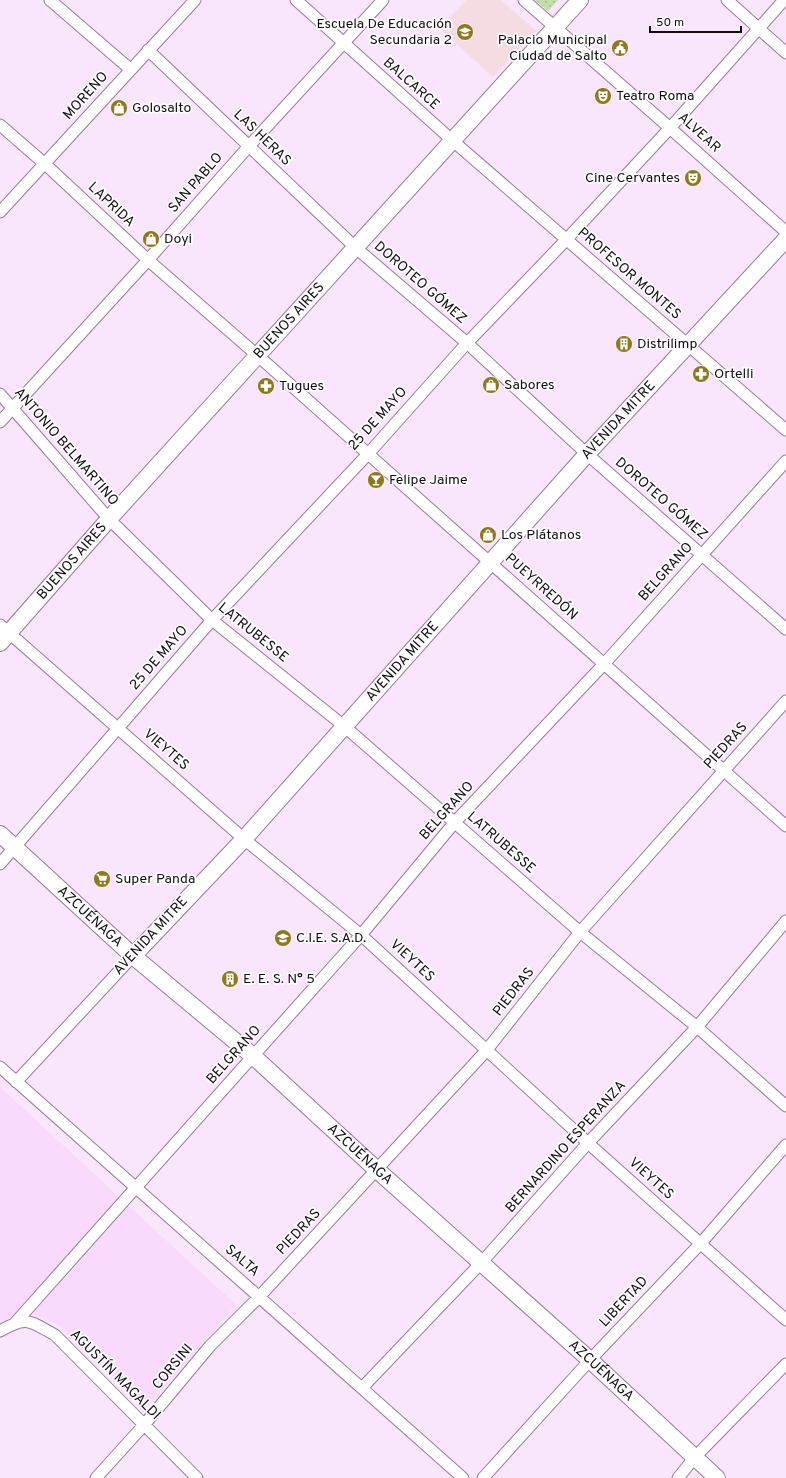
<svg xmlns="http://www.w3.org/2000/svg" width="786" height="1478" viewBox="0 0 786 1478" font-family="Overpass,sans-serif">
	<defs>
		<pattern id="park-dots" width="8" height="8" patternUnits="userSpaceOnUse"><rect width="8" height="8" fill="#c1dea9"/><path d="M2 2h.1M6 6h.1" fill="none" stroke="#a5bd91" stroke-width="1.8" stroke-linecap="round"/></pattern>
	</defs>
	<rect width="100%" height="100%" fill="#f9e5fc"/>
	<path fill="#f9dafd" d="M 0,1087 L 236,1305 L 146,1408 L 60,1326 L 41,1316 L 23,1313 L 0,1321 Z"/>
	<path fill="#f5dbe2" d="M 466,0 L 501,0 L 536,31 L 493,77 L 439,28 Z"/>
	<path fill="url(#park-dots)" d="M 535,0 L 558,0 L 548,11 Z"/>
	<g fill="none" stroke-linecap="round" stroke-linejoin="round">
		<g stroke="#947d97" stroke-width="13">
			<path id="street" d="M 50,0 L 130,69
				M 296,0 L 453,141 L 786,430
				M 524,0 L 670,128 L 786,232
				M 727,0 L 786,53
				M 148,50 L 356,248 L 467,343 L 587,454 L 786,629
				M 0,125 L 45,164 L 148,260 L 257,355 L 786,826
				M 0,212 L 195,0
				M 0,394 L 109,519 L 212,620 L 344,726 L 580,932 L 697,1027 L 786,1106
				M 0,422 L 148,260 L 249,146 L 383,0
				M 0,625 L 244,839 L 361,935 L 588,1143 L 786,1320
				M 0,864 L 212,620 L 368,454 L 467,343 L 566,240 L 670,128 L 784,0
				M 0,1067 L 463,1478
				M 16,1082 L 133,956
				M 15,1323 L 361,935 L 455,822 L 604,664 L 786,461
				M 0,1331 C 28,1315 29,1321 55,1335 L 197,1478
				M 362,1388 L 481,1263 L 588,1143 L 697,1027 L 786,921
				M 96,1478 L 144,1425 L 210,1346 L 259,1297 L 486,1051 L 580,932 L 786,701
				M 483,1478 L 590,1360 L 701,1243 L 786,1145
				M 678,1478 L 695,1457 L 786,1364"/>
		</g>
		<g stroke="#947d97" stroke-width="18">
			<g id="secondary">
				<path id="s1" d="M 0,643 L 109,519 L 580,0"/>
				<path id="s2" d="M 0,834 L 133,956 L 253,1056 L 377,1170 L 590,1360 L 717,1478"/>
				<path id="s3" d="M 133,956 L 244,839 L 587,454 L 786,239"/>
			</g>
		</g>
		<use href="#street" stroke="#fff" stroke-width="11"/>
		<use href="#secondary" stroke="#fff" stroke-width="16"/>
	</g>
	<defs>
		<g id="school-disc" transform="scale(0.9)"><circle r="9.5" fill="#8d791e" stroke="#fff"/><path d="M0-5L7-2L0 1L-7-2ZM-4 1L0 2.5L4 1V4Q0 6-4 4Z" fill="#fff"/></g>
		<g id="civic-disc" transform="scale(0.9)"><circle r="9.5" fill="#8d791e" stroke="#fff"/><path d="M-.6-6.5H3V-4.5H.6V-3L4-1V1h2V6H-6V1h2V-1L-.6-3ZM-1.2 2.5V6h2.4V2.5Z" fill="#fff"/></g>
		<g id="theatre-disc" transform="scale(0.9)"><circle r="9.5" fill="#8d791e" stroke="#fff"/><path d="M-5-5.5Q0-4 5-5.5V0Q5 5 0 6Q-5 5-5 0ZM-3.3-2.5H-1v1.5H-3.3ZM1-2.5H3.3v1.5H1ZM-2.8 1Q0 5.5 2.8 1Z" fill="#fff"/></g>
		<g id="shop-disc" transform="scale(0.9)"><circle r="9.5" fill="#8d791e" stroke="#fff"/><path d="M-5-2.5h2.3a2.7 3.5 0 0 1 5.4 0H5L5.5 6h-11ZM-1.5-2.5h3a1.5 2.3 0 0 0-3 0Z" fill="#fff"/></g>
		<g id="building-disc" transform="scale(0.9)"><circle r="9.5" fill="#8d791e" stroke="#fff"/><path d="M-4-6H4V6H1V3H-1V6H-4ZM-2.5-4.3h1.7v1.8h-1.7ZM.8-4.3h1.7v1.8H.8ZM-2.5-1h1.7V.8h-1.7ZM.8-1h1.7V.8H.8Z" fill="#fff"/></g>
		<g id="pharmacy-disc" transform="scale(0.9)"><circle r="9.5" fill="#8d791e" stroke="#fff"/><path d="M-2-6h4v4h4v4h-4v4h-4v-4h-4v-4h4Z" fill="#fff"/></g>
		<g id="bar-disc" transform="scale(0.9)"><circle r="9.5" fill="#8d791e" stroke="#fff"/><path d="M-6-5H6L.8 .8V4.5H3.5V6h-7V4.5H-.8V.8Z" fill="#fff"/></g>
		<g id="supermarket-disc" transform="scale(0.9)"><circle r="9.5" fill="#8d791e" stroke="#fff"/><path d="M-6-5.5h2.5l.6 2H6L4.5 2H-2.5L-4.4-4H-6ZM-1.5 3.2a1.3 1.3 0 1 0 .1 0ZM3 3.2a1.3 1.3 0 1 0 .1 0Z" fill="#fff"/></g>
	</defs>
	<g fill-rule="evenodd">
		<use href="#school-disc" x="465" y="32"/>
		<use href="#civic-disc" x="620" y="48"/>
		<use href="#theatre-disc" x="603" y="96"/>
		<use href="#shop-disc" x="119" y="108"/>
		<use href="#theatre-disc" x="693" y="178"/>
		<use href="#shop-disc" x="151" y="239"/>
		<use href="#building-disc" x="624" y="344"/>
		<use href="#pharmacy-disc" x="701" y="374"/>
		<use href="#shop-disc" x="491" y="385"/>
		<use href="#pharmacy-disc" x="266" y="386"/>
		<use href="#bar-disc" x="376" y="480"/>
		<use href="#shop-disc" x="488" y="535"/>
		<use href="#supermarket-disc" x="102" y="879"/>
		<use href="#school-disc" x="283" y="938"/>
		<use href="#building-disc" x="230" y="979"/>
	</g>
	<g text-anchor="middle" dominant-baseline="central" stroke-width="3.5" stroke-linejoin="round" paint-order="stroke">
		<g font-size="14" fill="#130a14" stroke="#fff" text-anchor="start">
			<text x="452" y="24" text-anchor="end">Escuela De Educación<tspan x="452" dy="16">Secundaria 2</tspan></text>
			<text x="607" y="40" text-anchor="end">Palacio Municipal<tspan x="607" dy="16">Ciudad de Salto</tspan></text>
			<text x="616" y="96">Teatro Roma</text>
			<text x="132" y="108">Golosalto</text>
			<text x="680" y="178" text-anchor="end">Cine Cervantes</text>
			<text x="164" y="239">Doyi</text>
			<text x="637" y="344">Distrilimp</text>
			<text x="714" y="374">Ortelli</text>
			<text x="504" y="385">Sabores</text>
			<text x="279" y="386">Tugues</text>
			<text x="389" y="480">Felipe Jaime</text>
			<text x="501" y="535">Los Plátanos</text>
			<text x="115" y="879">Super Panda</text>
			<text x="296" y="938">C.I.E. S.A.D.</text>
			<text x="243" y="979">E. E. S. N° 5</text>
		</g>
		<g font-size="14" fill="#130a14" stroke="#fff">
			<text transform="translate(411 84) rotate(42)">BALCARCE</text>
			<text transform="translate(86 96) rotate(-48)">MORENO</text>
			<text transform="translate(699 133) rotate(42)">ALVEAR</text>
			<text transform="translate(262 138) rotate(44)">LAS HERAS</text>
			<text transform="translate(196 183) rotate(-49)">SAN PABLO</text>
			<text transform="translate(111 205) rotate(43)">LAPRIDA</text>
			<text transform="translate(629 274) rotate(41)">PROFESOR MONTES</text>
			<text transform="translate(420 283) rotate(41)">DOROTEO GÓMEZ</text>
			<text stroke="none"><textPath href="#s1" startOffset="433">BUENOS AIRES</textPath></text>
			<text transform="translate(378 419) rotate(-48)">25 DE MAYO</text>
			<text stroke="none"><textPath href="#s3" startOffset="723">AVENIDA MITRE</textPath></text>
			<text transform="translate(66 447) rotate(49)">ANTONIO BELMARTINO</text>
			<text transform="translate(661 499) rotate(41)">DOROTEO GÓMEZ</text>
			<text stroke="none"><textPath href="#s1" startOffset="109">BUENOS AIRES</textPath></text>
			<text transform="translate(666 572) rotate(-48)">BELGRANO</text>
			<text transform="translate(541 587) rotate(42)">PUEYRREDÓN</text>
			<text transform="translate(253 633) rotate(39)">LATRUBESSE</text>
			<text transform="translate(159 658) rotate(-49)">25 DE MAYO</text>
			<text stroke="none"><textPath href="#s3" startOffset="399">AVENIDA MITRE</textPath></text>
			<text transform="translate(726 746) rotate(-48)">PIEDRAS</text>
			<text transform="translate(166 750) rotate(41)">VIEYTES</text>
			<text transform="translate(447 811) rotate(-48)">BELGRANO</text>
			<text transform="translate(501 843) rotate(41)">LATRUBESSE</text>
			<text stroke="none"><textPath href="#s2" startOffset="122">AZCUÉNAGA</textPath></text>
			<text transform="translate(151 936) rotate(-47)">AVENIDA MITRE</text>
			<text transform="translate(412 961) rotate(43)">VIEYTES</text>
			<text transform="translate(514 992) rotate(-52)">PIEDRAS</text>
			<text transform="translate(234 1055) rotate(-48)">BELGRANO</text>
			<text transform="translate(566 1147) rotate(-48)">BERNARDINO ESPERANZA</text>
			<text stroke="none"><textPath href="#s2" startOffset="482">AZCUÉNAGA</textPath></text>
			<text transform="translate(651 1179) rotate(42)">VIEYTES</text>
			<text transform="translate(299 1232) rotate(-47)">PIEDRAS</text>
			<text transform="translate(242 1261) rotate(41)">SALTA</text>
			<text transform="translate(624 1302) rotate(-47)">LIBERTAD</text>
			<text transform="translate(173 1367) rotate(-50)">CORSINI</text>
			<text stroke="none"><textPath href="#s2" startOffset="806">AZCUÉNAGA</textPath></text>
			<text transform="translate(115 1375) rotate(45)">AGUSTÍN MAGALDI</text>
		</g>
	</g>
	<path d="M650 26v6h91v-6" fill="none" stroke="#130a14" stroke-width="2"/>
	<text x="656" y="26" font-size="12" fill="#130a14" stroke="#ffffff" stroke-width="3" paint-order="stroke">50 m</text>
</svg>
